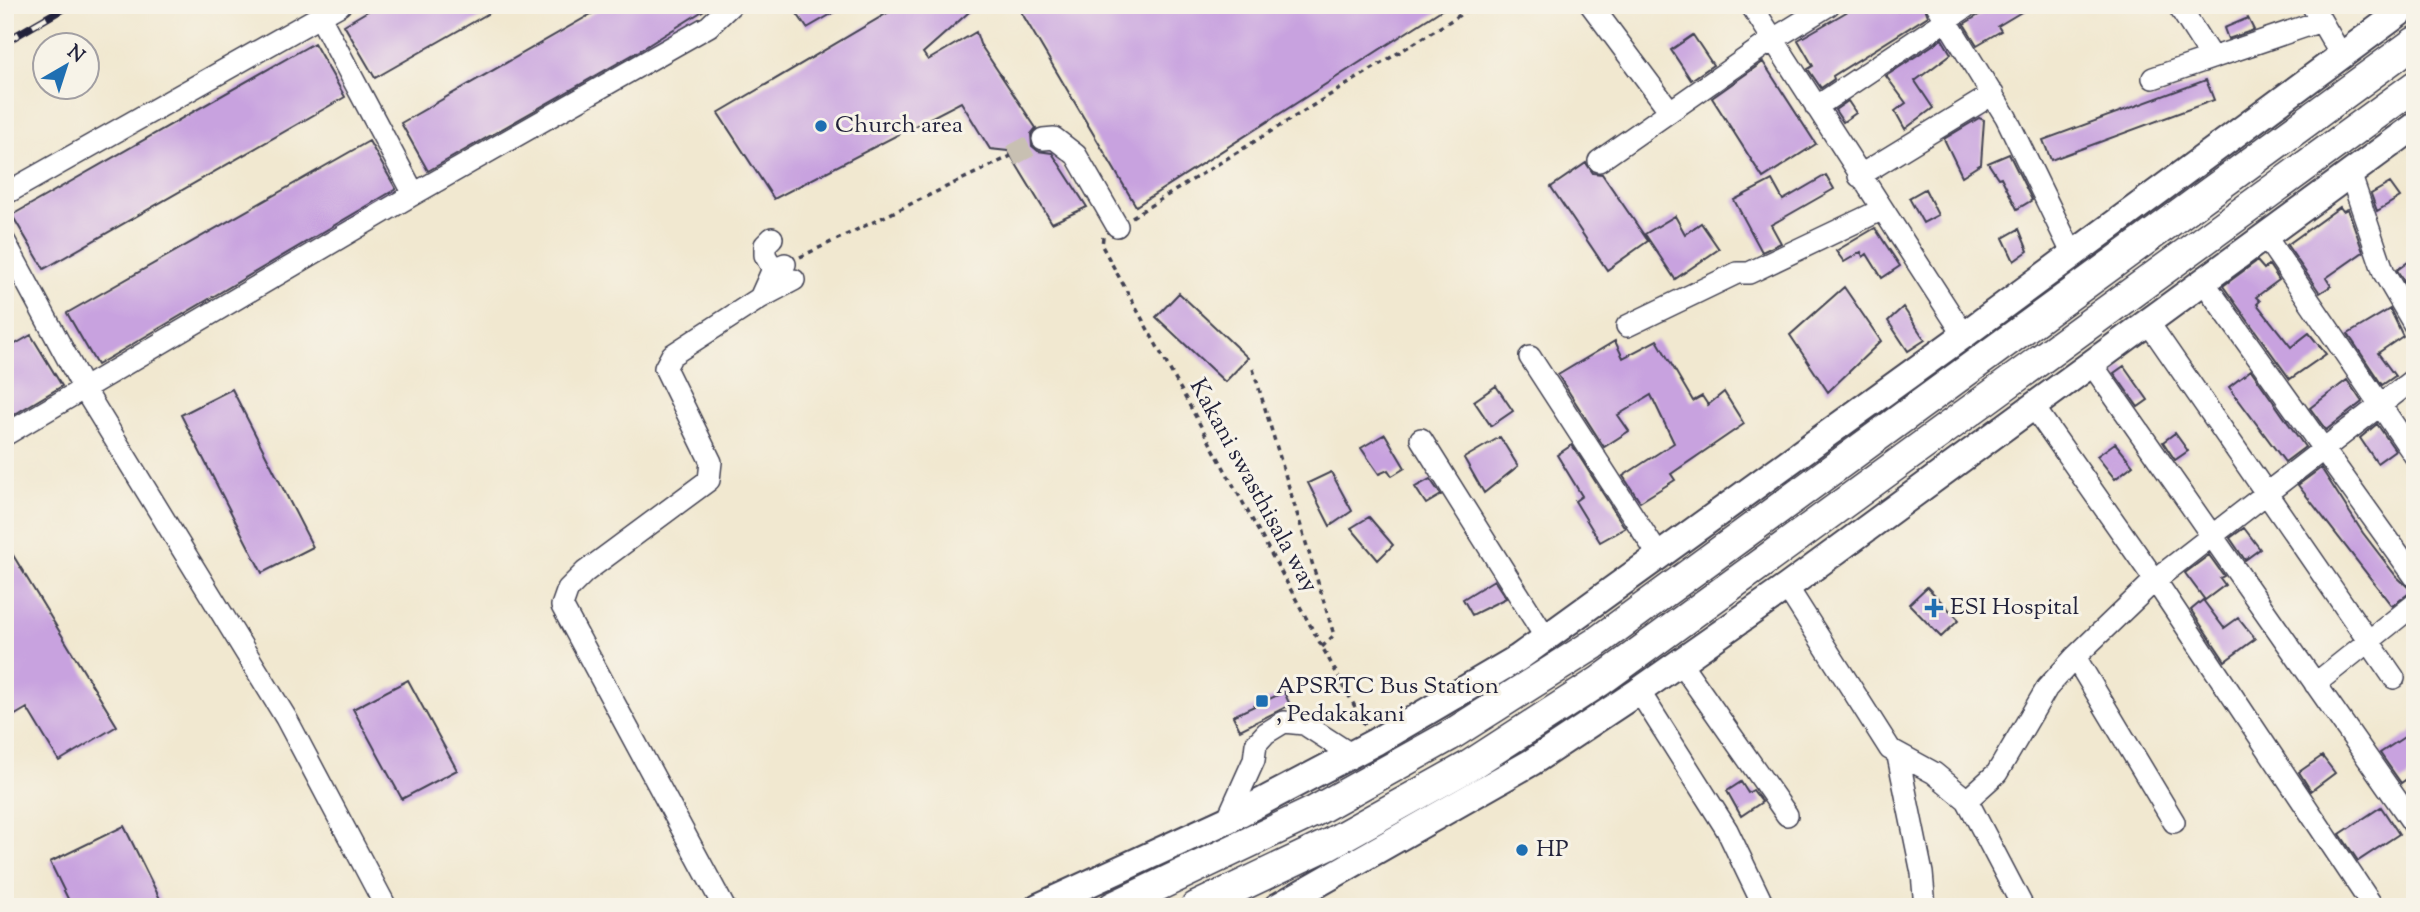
<svg xmlns="http://www.w3.org/2000/svg" width="2420" height="912" viewBox="0 0 2420 912" font-family="'Sorts Mill Goudy',serif">
	<rect width="100%" height="100%" fill="#f7f3e8"/>
	<filter id="ink" filterUnits="userSpaceOnUse"><feTurbulence type="fractalNoise" baseFrequency=".0143" numOctaves="2"/><feDisplacementMap in="SourceGraphic" scale="14" xChannelSelector="R" yChannelSelector="G"/><feConvolveMatrix kernelMatrix="1 2 1 2 8 2 1 2 1" color-interpolation-filters="sRGB"/></filter>
	<filter id="wash" filterUnits="userSpaceOnUse"><feTurbulence type="fractalNoise" baseFrequency=".00686" numOctaves="4" result="noise"/><feDisplacementMap in="SourceGraphic" scale="28" xChannelSelector="R" yChannelSelector="G"/><feGaussianBlur stdDeviation="1.57" result="paint"/><feColorMatrix in="noise" values="0 0 0 0 0 0 0 0 0 0 0 0 0 0 0 0 0 1.4 0 .05"/><feComposite in="paint" operator="in"/></filter>
	<g filter="url(#wash)">
		<rect width="100%" height="100%" fill="#f1e8d0"/>
		<g id="blocks">
			<path fill="#c8a2df" d="M 378,5 L 503,5 L 375,78 L 344,25 Z
				M 607,5 L 712,5 L 639,51 L 428,171 L 401,123 Z
				M 791,5 L 847,5 L 807,28 Z
				M 901,5 L 977,5 L 923,53 L 928,60 L 976,32 L 980,44 L 1036,128 L 1031,134 L 1032,146 L 1038,151 L 1052,153 L 1087,207 L 1052,223 L 1008,151 L 990,149 L 961,102 L 774,199 L 718,113 Z
				M 1017,5 L 1449,5 L 1136,206 Z
				M 1844,5 L 1895,5 L 1898,11 L 1908,5 L 1924,5 L 1928,16 L 1833,76 L 1834,79 L 1821,88 L 1808,69 L 1813,66 L 1798,40 L 1848,11 Z
				M 1995,5 L 2033,5 L 1998,26 L 2001,31 L 1977,45 L 1964,24 Z
				M 2248,18 L 2254,30 L 2228,39 L 2224,28 Z
				M 1693,35 L 1713,65 L 1691,80 L 1671,50 Z
				M 1942,39 L 1951,54 L 1915,81 L 1933,108 L 1905,129 L 1895,111 L 1906,103 L 1886,76 Z
				M 314,43 L 345,97 L 44,269 L 12,215 Z
				M 1763,62 L 1816,144 L 1763,178 L 1712,98 Z
				M 2206,80 L 2214,100 L 2051,160 L 2043,140 Z
				M 1848,101 L 1856,113 L 1843,122 L 1835,110 Z
				M 1979,118 L 1984,120 L 1981,164 L 1962,176 L 1944,139 Z
				M 369,141 L 396,189 L 97,365 L 67,313 Z
				M 2009,154 L 2032,200 L 2017,209 L 2001,177 L 1998,178 L 1988,163 Z
				M 1586,163 L 1593,173 L 1602,174 L 1648,241 L 1607,270 L 1551,187 Z
				M 1826,175 L 1834,189 L 1771,225 L 1781,243 L 1762,252 L 1734,200 L 1772,180 L 1783,200 Z
				M 2390,183 L 2400,197 L 2377,211 L 2371,194 Z
				M 1925,189 L 1938,215 L 1923,223 L 1909,198 Z
				M 2340,207 L 2343,211 L 2348,209 L 2363,252 L 2326,278 L 2331,286 L 2320,293 L 2287,245 Z
				M 1675,216 L 1685,234 L 1701,223 L 1719,249 L 1675,279 L 1645,234 Z
				M 1875,228 L 1900,266 L 1882,278 L 1867,254 L 1863,257 L 1861,252 L 1844,262 L 1836,251 Z
				M 2019,229 L 2028,251 L 2014,261 L 2003,238 Z
				M 2415,257 L 2415,300 L 2397,270 Z
				M 2257,261 L 2264,269 L 2269,265 L 2279,280 L 2256,297 L 2260,301 L 2257,304 L 2291,347 L 2309,333 L 2326,354 L 2290,379 L 2223,286 Z
				M 1844,287 L 1881,341 L 1828,392 L 1790,335 Z
				M 1179,293 L 1248,358 L 1225,382 L 1156,317 Z
				M 1903,307 L 1925,340 L 1908,351 L 1888,321 Z
				M 2390,309 L 2403,336 L 2378,353 L 2395,376 L 2382,385 L 2348,334 Z
				M 31,335 L 62,386 L 5,420 L 5,350 Z
				M 1657,340 L 1693,401 L 1702,396 L 1708,405 L 1724,392 L 1744,424 L 1671,474 L 1675,480 L 1640,502 L 1623,476 L 1674,443 L 1651,395 L 1618,415 L 1629,431 L 1604,447 L 1558,375 L 1615,341 L 1623,358 Z
				M 2124,366 L 2148,400 L 2138,407 L 2114,373 Z
				M 2251,370 L 2305,447 L 2285,462 L 2229,387 Z
				M 2347,380 L 2362,402 L 2326,430 L 2310,408 Z
				M 1496,386 L 1513,411 L 1491,426 L 1474,401 Z
				M 232,389 L 313,547 L 262,573 L 181,415 Z
				M 2377,424 L 2395,450 L 2377,463 L 2360,438 Z
				M 2175,433 L 2188,451 L 2175,460 L 2163,442 Z
				M 1385,434 L 1405,468 L 1392,476 L 1388,470 L 1379,474 L 1361,448 Z
				M 1500,437 L 1518,466 L 1484,493 L 1464,458 Z
				M 2115,443 L 2133,465 L 2115,479 L 2097,456 Z
				M 1572,445 L 1625,528 L 1600,542 L 1575,501 L 1582,496 L 1557,455 Z
				M 2321,468 L 2363,533 L 2396,576 L 2412,591 L 2392,606 L 2298,485 Z
				M 1331,472 L 1352,511 L 1330,526 L 1308,483 Z
				M 1430,479 L 1441,495 L 1426,504 L 1415,487 Z
				M 1369,517 L 1393,545 L 1378,560 L 1351,528 Z
				M 2244,528 L 2260,549 L 2245,560 L 2230,538 Z
				M 5,542 L 117,726 L 59,761 L 27,708 L 5,721 Z
				M 2209,555 L 2224,576 L 2220,578 L 2225,585 L 2205,600 L 2185,573 Z
				M 1494,580 L 1506,598 L 1472,615 L 1463,599 Z
				M 1927,587 L 1959,620 L 1941,637 L 1909,604 Z
				M 2203,600 L 2224,628 L 2238,618 L 2255,639 L 2225,661 L 2191,610 Z
				M 408,680 L 457,770 L 402,799 L 353,709 Z
				M 1284,692 L 1290,705 L 1240,730 L 1233,716 Z
				M 2415,730 L 2415,773 L 2401,783 L 2380,753 Z
				M 2322,756 L 2335,773 L 2311,791 L 2299,772 Z
				M 1741,782 L 1748,793 L 1753,790 L 1762,802 L 1741,816 L 1727,791 Z
				M 2381,807 L 2399,834 L 2358,861 L 2340,834 Z
				M 124,826 L 164,907 L 72,907 L 50,862 Z"/>
		</g>
	</g>
	<g filter="url(#ink)">
		<use href="#blocks" fill-opacity="0" stroke="#414051" stroke-width="2"/>
		<g fill="none" stroke-linecap="round" stroke-linejoin="round">
			<path stroke="#c8c0b2" stroke-width="21" stroke-dasharray="21 10" stroke-linecap="butt" d="M 1011,156 L 1043,139"/>
			<g stroke="#414051" stroke-width="24">
				<path id="minor" d="M 1591,5 L 1670,111
					M 1751,5 L 1964,335
					M 1937,5 L 2006,117 L 2072,253
					M 2178,5 L 2212,58
					M 2312,5 L 2341,55
					M 320,17 L 414,194
					M 2153,78 L 2321,21
					M 1816,107 L 1969,5
					M 1043,139 L 1054,138 L 1076,155 L 1117,226
					M 1599,161 L 1772,40 L 1829,5
					M 2350,173 L 2384,273 L 2415,326
					M 1859,176 L 1993,94
					M 5,194 L 340,5
					M 2265,236 L 2415,456
					M 772,238 L 765,245 L 765,255 L 773,269
					M 5,242 L 84,389 L 286,718 L 386,907
					M 2203,281 L 2415,577
					M 760,298 L 794,280
					M 2148,322 L 2394,678
					M 1627,326 L 1737,273 L 1749,273 L 1881,210
					M 1530,357 L 1659,556
					M 2091,363 L 2415,826
					M 2033,406 L 2155,580 L 2373,907
					M 5,435 L 414,194 L 709,26 L 731,5
					M 1421,439 L 1546,638
					M 1787,587 L 1890,749 L 1934,773 L 1967,800 L 2023,907
					M 2075,657 L 2174,822
					M 1680,662 L 1787,815
					M 2315,684 L 2415,604
					M 1639,691 L 1727,830 L 1763,905
					M 1898,756 L 1922,873 L 1925,907
					M 1967,800 L 1997,773 L 2047,688 L 2075,657 L 2155,580 L 2415,378
					M 1227,820 L 1254,760 L 1256,744 L 1266,733 L 1284,722 L 1304,724 L 1352,755
					M 724,907 L 562,606 L 568,589 L 585,572 L 709,480 L 711,462 L 665,368 L 672,355 L 760,298 L 773,269 L 785,264"/>
			</g>
			<g stroke="#414051" stroke-width="30">
				<path id="major" d="M 1038,907 L 1227,820 L 1375,742 L 1518,658 L 1964,335 L 2410,5
					M 1277,907 L 1532,762 L 1639,691 L 1787,587 L 2415,126"/>
			</g>
			<g stroke="#414051" stroke-width="33">
				<path id="highway" d="M 1113,907 L 1313,812 L 1449,736 L 1594,644 L 2415,42
					M 1196,907 L 1329,844 L 1467,767 L 1600,681 L 2415,86"/>
			</g>
			<path stroke="#414051" stroke-width="3.5" stroke-dasharray="5 5" stroke-linecap="butt" d="M 1132,217 L 1476,5
				M 1103,237 L 1102,246 L 1365,725
				M 800,257 L 1011,156
				M 1253,369 L 1334,635 L 1321,648"/>
			<use href="#minor" stroke="#fff" stroke-width="21"/>
			<use href="#major" stroke="#fff" stroke-width="26"/>
			<use href="#highway" stroke="#fff" stroke-width="30"/>
			<g stroke="#22223b" stroke-width="8">
				<path id="rail" d="M 5,10 L 13,5
					M 5,42 L 69,5"/>
			</g>
			<use href="#rail" stroke="#f7f3e8" stroke-width="5" stroke-dasharray="16" stroke-linecap="butt"/>
		</g>
	</g>
	<g fill="#1f6fb2" stroke="#f7f3e8" stroke-width="2.5">
		<circle cx="821" cy="126" r="7"/>
		<path d="M1930.5 597.5h7v7h7v7h-7v7h-7v-7h-7v-7h7z"/>
		<rect x="1255" y="694" width="14" height="14" rx="3.5"/>
		<circle cx="1522" cy="850" r="7"/>
	</g>
	<g text-anchor="middle" dominant-baseline="central" stroke-width="6" stroke-linejoin="round" paint-order="stroke">
		<g font-size="24" fill="#22223b" stroke="#f7f3e8" text-anchor="start">
			<text x="835" y="126">Church area</text>
			<text x="1950" y="608">ESI Hospital</text>
			<text x="1276" y="687">APSRTC Bus Station<tspan x="1276" dy="28">, Pedakakani</tspan></text>
			<text x="1536" y="850">HP</text>
		</g>
		<g font-size="24" fill="#22223b" stroke="#f7f3e8">
			<text transform="translate(1253 486) rotate(61)">Kakani swasthisala way</text>
		</g>
	</g>
	<rect width="2420" height="912" fill="none" stroke="#f7f3e8" stroke-width="28"/>
	<g transform="translate(66 66) rotate(39)"><circle r="33" fill="#f7f3e8" stroke="#a29fa3" stroke-width="2"/>
	<path d="M0-5L12 26L0 18L-12 26Z" fill="#1f6fb2"/>
	<text y="-10" font-size="19" font-weight="bold" text-anchor="middle" fill="#22223b">N</text>
	</g>
</svg>
